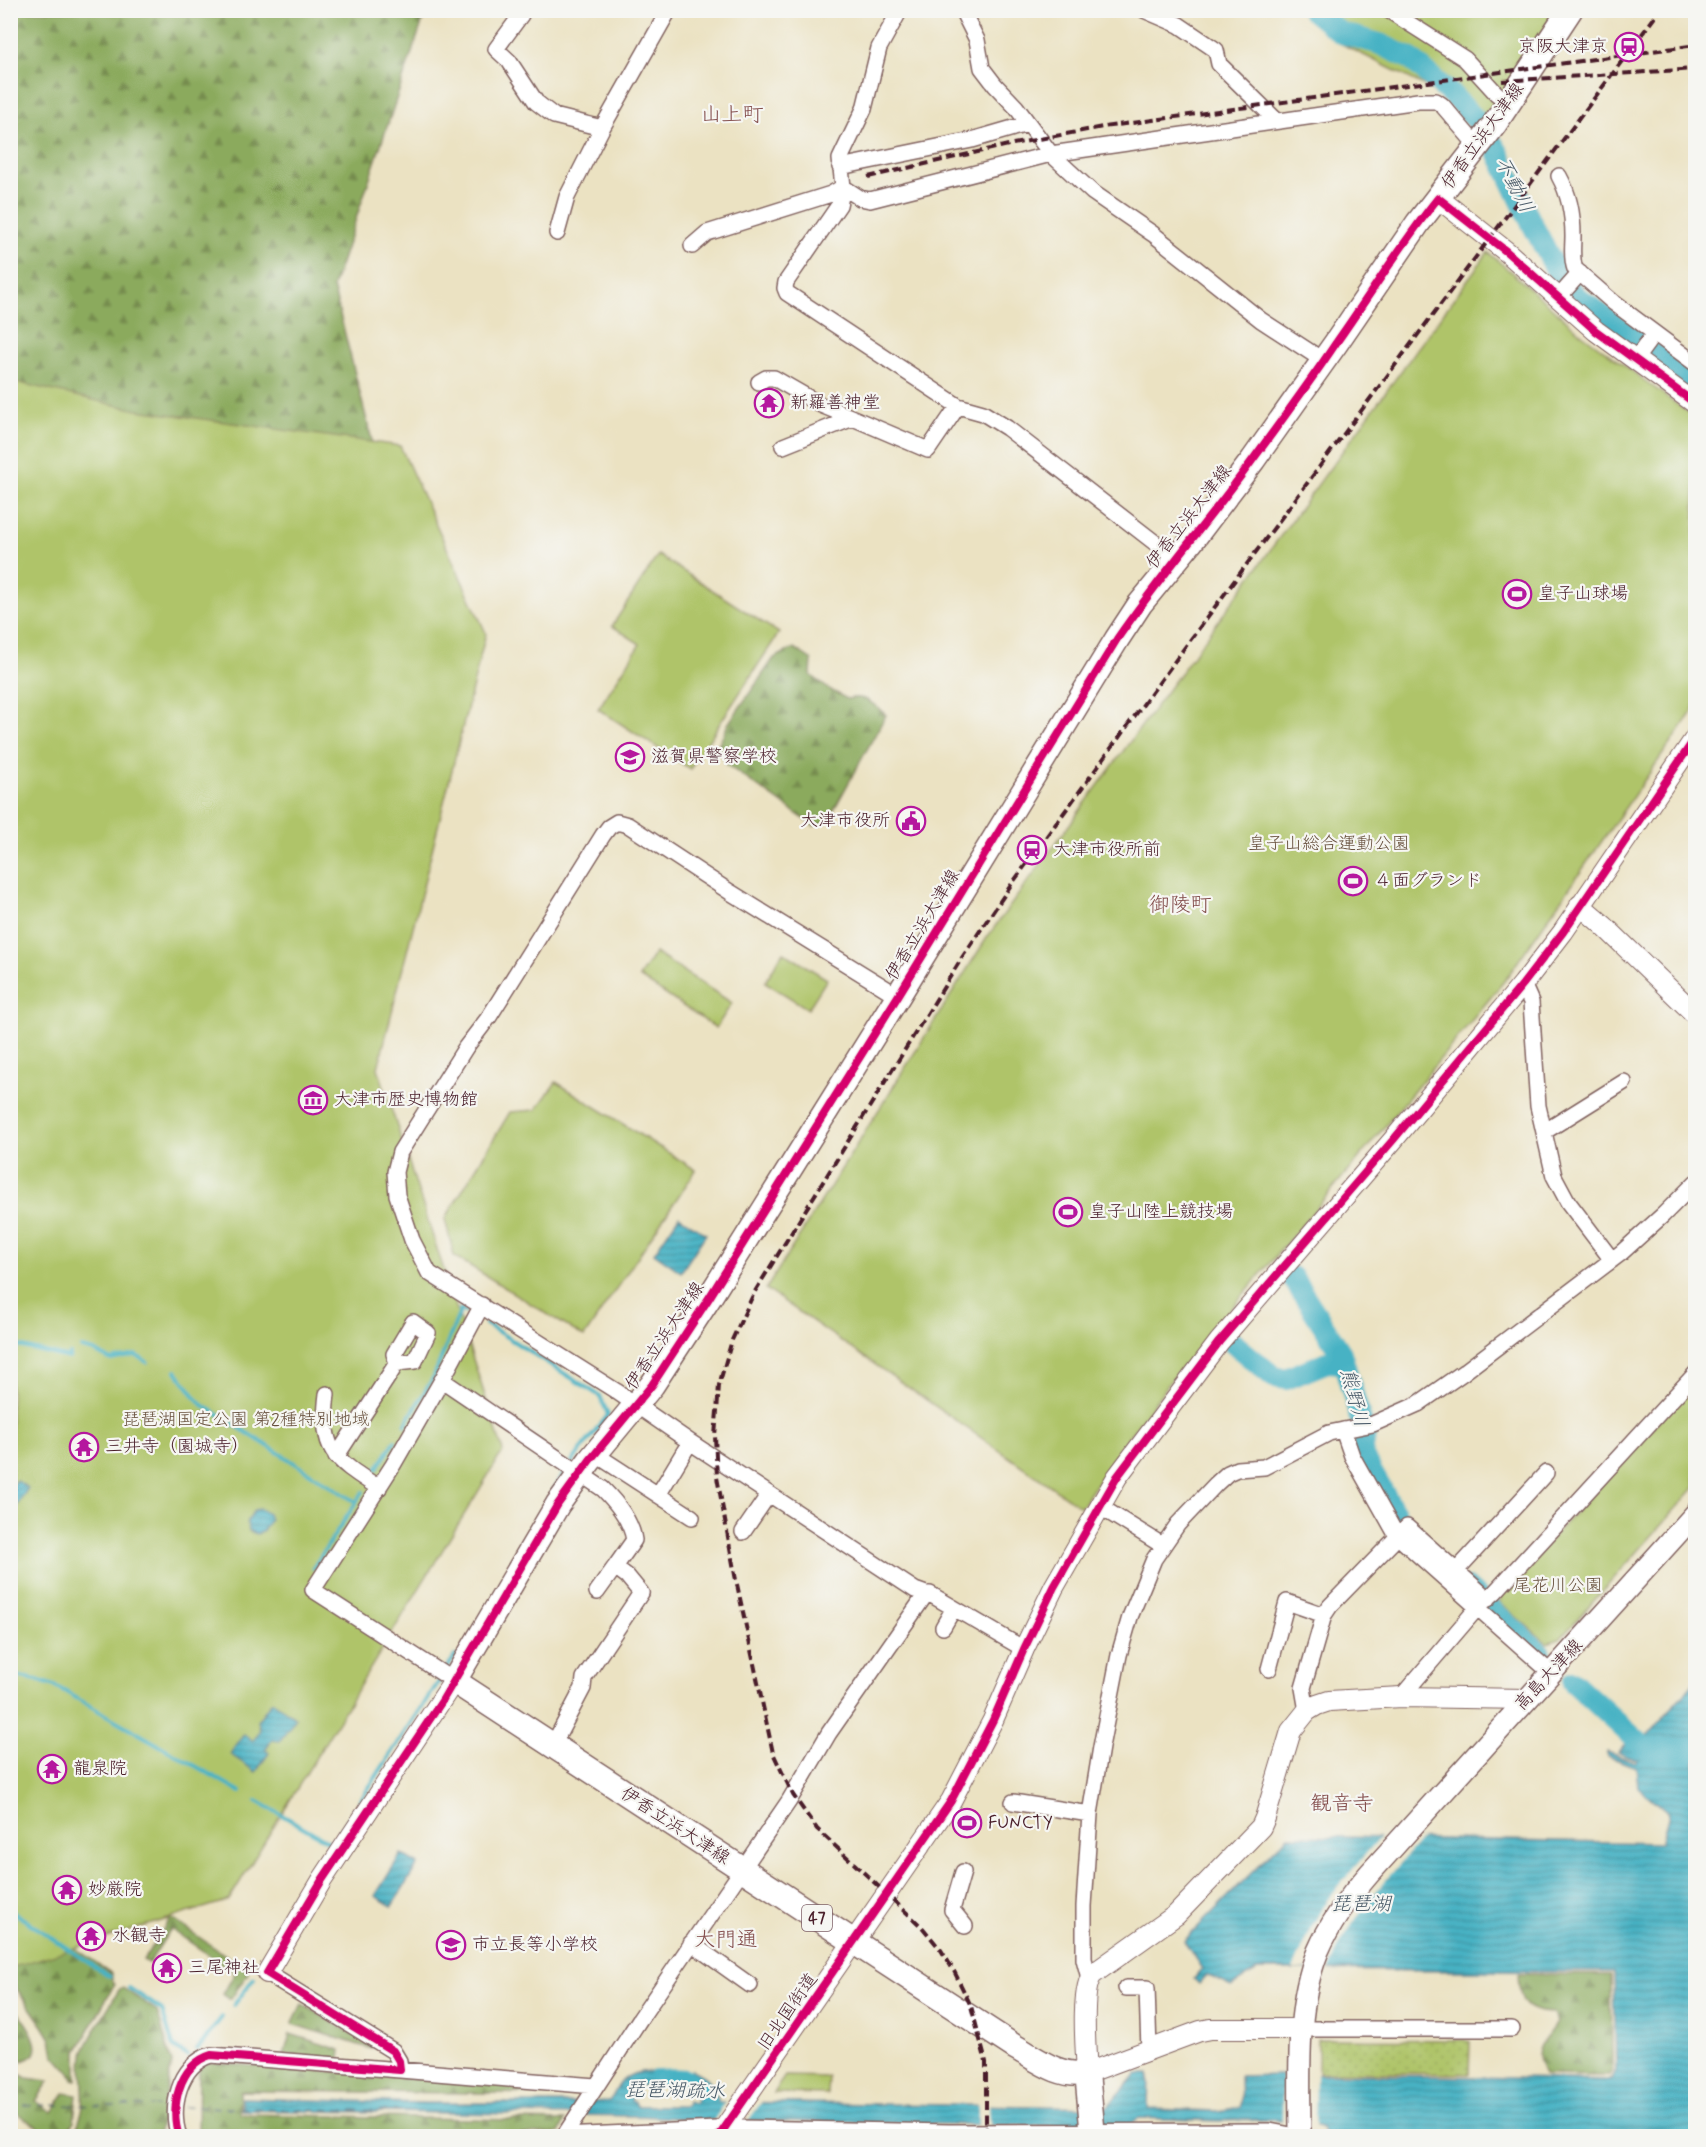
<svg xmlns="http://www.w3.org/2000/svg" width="1706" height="2147" viewBox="0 0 1706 2147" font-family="Mynerve,'Klee One',sans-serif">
	<defs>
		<pattern id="forest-firs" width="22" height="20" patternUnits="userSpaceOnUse" patternTransform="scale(1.5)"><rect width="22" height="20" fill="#8baa5d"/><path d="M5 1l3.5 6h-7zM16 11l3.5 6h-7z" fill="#748a4d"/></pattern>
		<pattern id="garden-dots" width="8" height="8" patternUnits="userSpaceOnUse" patternTransform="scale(1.5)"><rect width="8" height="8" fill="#afc469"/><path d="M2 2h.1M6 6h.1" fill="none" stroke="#98a85b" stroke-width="1.8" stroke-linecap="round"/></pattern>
		<pattern id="water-rules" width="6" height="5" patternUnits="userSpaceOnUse" patternTransform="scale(1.5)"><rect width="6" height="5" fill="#47b2c4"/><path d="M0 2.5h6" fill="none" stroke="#3d909f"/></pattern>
	</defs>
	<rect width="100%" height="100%" fill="#f6f6f2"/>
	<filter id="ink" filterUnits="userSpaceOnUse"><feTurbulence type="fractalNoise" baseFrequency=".0167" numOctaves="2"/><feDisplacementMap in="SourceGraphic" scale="12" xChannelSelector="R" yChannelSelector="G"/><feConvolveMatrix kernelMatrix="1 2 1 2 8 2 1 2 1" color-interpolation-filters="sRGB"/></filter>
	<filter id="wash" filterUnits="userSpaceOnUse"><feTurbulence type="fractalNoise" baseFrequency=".008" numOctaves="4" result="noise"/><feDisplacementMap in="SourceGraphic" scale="24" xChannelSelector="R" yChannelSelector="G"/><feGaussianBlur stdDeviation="1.35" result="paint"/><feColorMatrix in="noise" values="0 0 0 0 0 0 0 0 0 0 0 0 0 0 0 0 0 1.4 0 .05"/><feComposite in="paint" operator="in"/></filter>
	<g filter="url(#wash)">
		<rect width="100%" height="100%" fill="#ebe2c2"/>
		<path fill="url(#forest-firs)" stroke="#6a6444" stroke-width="1.5" d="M 11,11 L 426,11 L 333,287 L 409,586 L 11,1270 Z
			M 794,648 L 812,660 L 811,675 L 827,688 L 847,699 C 865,694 872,703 886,715 L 827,822 L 814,826 L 727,765 L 718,746 L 728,724 L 774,658 Z
			M 10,1896 L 71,1945 L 112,1974 L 112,1981 L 114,1985 L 77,2052 L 77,2080 L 73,2079 L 70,2073 L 54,2055 L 51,2039 L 43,2026 L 11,1981 Z
			M 171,1918 L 247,1970 L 248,1973 L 231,1999 L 228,1999 L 223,1994 L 235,1973 L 172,1930 L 170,1930 L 149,1963 L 143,1960 Z
			M 1518,1974 L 1611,1975 L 1612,2071 L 1610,2076 L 1544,2075 C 1542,2069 1538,2062 1538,2056 C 1538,2042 1552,2034 1557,2022 L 1553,2013 C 1523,2012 1520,2003 1518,1974 Z
			M 123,1988 L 157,2011 L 172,2063 L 158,2136 L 71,2136 C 92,2105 79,2088 83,2055 C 84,2045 112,2002 119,1990 Z
			M 11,2003 C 19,2014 50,2049 28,2059 C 21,2062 17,2061 11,2058 Z
			M 302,2004 L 373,2046 L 372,2049 L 292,2024 Z
			M 290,2034 L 341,2050 L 340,2059 L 284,2055 Z
			M 203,2062 L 581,2090 L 583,2094 L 240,2091 L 240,2114 L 565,2121 L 559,2133 L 480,2136 L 198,2136 L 199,2067 Z
			M 11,2070 L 27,2078 L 49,2081 L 36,2101 L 52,2112 L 65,2093 L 77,2095 L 74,2121 L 63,2136 L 51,2136 L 11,2109 Z"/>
		<path fill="#afc469" stroke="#7c724a" stroke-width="1.5" d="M 1303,11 L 1558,11 L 1480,136 L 1445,96 L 1338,42 Z
			M 1488,252 L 1582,334 L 1695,418 L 1695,708 L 1505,980 L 1363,1153 L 1176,1374 L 1124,1443 L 1081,1507 L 766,1289 L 988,936 Z
			M 11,381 L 137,410 L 400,446 L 486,633 L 378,1068 L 503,1451 L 229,1900 L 13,1967 L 11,1971 Z
			M 658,555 L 779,633 L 690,769 L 598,709 L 640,644 L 612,626 Z
			M 783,952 L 827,979 L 808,1009 L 765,982 Z
			M 655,953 L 732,1003 L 716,1028 L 639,977 Z
			M 556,1082 L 696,1170 L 584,1337 L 454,1256 L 445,1219 L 510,1112 L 536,1110 Z
			M 1695,1380 L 1695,1487 L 1560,1639 L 1547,1643 L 1500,1603 L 1501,1594 Z
			M 785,2076 L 828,2077 L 827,2094 L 773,2093 Z"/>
		<path fill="url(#garden-dots)" stroke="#7c724a" stroke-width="1.5" d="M 1318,2039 L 1470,2040 L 1469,2074 L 1318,2072 Z"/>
		<path fill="url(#water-rules)" stroke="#486878" stroke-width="1.5" d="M 679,1216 L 706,1234 L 681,1272 L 654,1253 Z
			M 16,1480 L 28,1488 L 11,1515 L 11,1489 Z
			M 260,1509 L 268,1514 L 270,1520 L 262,1532 L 256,1534 L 248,1530 L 247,1522 L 254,1510 Z
			M 1695,1681 L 1695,2136 L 1326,2136 L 1322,2128 L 1317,2126 L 1271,2120 L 1218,2121 L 1139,2118 L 1128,2127 L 711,2120 L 641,2116 L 242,2110 L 242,2098 L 427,2103 L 566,2103 L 609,2101 C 614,2096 615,2090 619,2085 C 630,2068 655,2071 672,2072 L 673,2086 C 655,2085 634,2078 631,2101 L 635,2102 L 637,2106 L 686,2106 L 687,2101 L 694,2103 L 697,2100 L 697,2090 L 692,2084 L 692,2070 C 700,2074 711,2079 714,2089 C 715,2094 715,2098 719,2102 L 1107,2107 L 1137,2074 L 1149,2074 L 1148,2109 L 1217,2111 L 1241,2107 L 1240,2076 L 1322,2074 L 1612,2080 L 1616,2071 L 1614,1972 L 1257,1970 L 1231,1987 L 1207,1975 L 1199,1984 L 1194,1979 L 1202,1969 L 1184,1941 L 1288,1836 L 1661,1843 L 1669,1814 L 1638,1787 L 1636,1767 L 1607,1756 L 1607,1752 L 1636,1762 L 1638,1760 L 1618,1753 L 1635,1733 L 1645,1738 Z
			M 272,1701 L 296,1718 L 280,1741 L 272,1740 L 265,1749 L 269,1753 L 256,1772 L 230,1754 L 244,1734 L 253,1741 L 260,1731 L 258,1720 Z
			M 401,1854 L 418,1864 L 392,1906 L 375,1896 Z"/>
		<path fill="#ebe2c2" d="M 1380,1837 L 1422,1838 L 1367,1902 L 1342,1940 L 1328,1971 L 1293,1970 L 1308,1936 L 1328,1899 Z
			M 1283,2073 L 1316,2073 L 1315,2129 L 1282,2125 Z
			M 727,2100 L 763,2100 L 747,2122 L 712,2123 Z
			M 978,2103 L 989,2103 L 990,2126 L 978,2126 Z"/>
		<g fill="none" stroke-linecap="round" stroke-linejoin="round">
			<path stroke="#47b2c4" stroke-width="4" d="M 486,1324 L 600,1396 L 608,1415 L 572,1462
				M 10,1344 L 69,1358 L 70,1354
				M 81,1348 L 94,1351 L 111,1360 L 135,1355 L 147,1362
				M 176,1371 L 200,1403 L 356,1502
				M 405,1425 L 434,1376 L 461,1309 L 465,1312
				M 377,1469 L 395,1441
				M 554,1490 L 567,1468
				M 313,1568 L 363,1492
				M 447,1668 L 455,1656
				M 10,1675 L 37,1680 L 57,1687 L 241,1792
				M 257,1801 L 333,1844
				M 360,1801 L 440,1680
				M 322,1863 L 351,1815
				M 10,1910 L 110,1977
				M 129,1988 L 162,2010 L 173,2046 L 187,2056
				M 234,2005 L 254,1978
				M 197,2050 L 222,2017"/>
			<path stroke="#47b2c4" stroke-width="14" d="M 655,2076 C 671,2076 698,2070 701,2092"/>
			<path stroke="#47b2c4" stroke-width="22" d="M 1312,10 L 1341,33 L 1380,44 L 1411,59 L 1454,97 L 1478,122 L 1498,152 L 1530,220 L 1560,277 L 1577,297 L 1696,384
				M 1292,1277 L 1341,1353 L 1365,1434 L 1362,1455 L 1400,1522
				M 1233,1343 L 1274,1377 L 1286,1379 L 1327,1362 L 1344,1363
				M 1467,1588 L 1540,1653
				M 1573,1682 L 1646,1749 L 1696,1750"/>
			<path stroke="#495a68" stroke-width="1.5" stroke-dasharray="8 6" stroke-linecap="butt" d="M 10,2105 L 170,2106
				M 183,2107 L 407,2111"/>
		</g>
	</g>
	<g filter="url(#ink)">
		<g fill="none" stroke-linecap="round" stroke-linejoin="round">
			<g stroke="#826360" stroke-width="18">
				<path id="minor" d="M 900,10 L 879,48 L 864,109 L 840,159 L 843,187 L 839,205 L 786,282 L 785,288 L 787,293 L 958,406 L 983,413 L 1007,428 L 1176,559
					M 962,10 L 977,40 L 982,68 L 995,85 L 1016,107 L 1051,154 L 1092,192 L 1153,234 L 1261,320 L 1324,361
					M 1144,10 L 1179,25 L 1216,50 L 1219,64 L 1277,121
					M 1388,10 L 1465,59 L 1496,93 L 1509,103
					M 521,15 L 496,49 L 509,61 L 536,102 L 554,116 L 602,128
					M 840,167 L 972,140 L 1027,124
					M 1559,176 C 1569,194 1573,215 1573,236 C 1573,248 1571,258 1575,269 L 1614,303 L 1696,364
					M 557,233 L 567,197 L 602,128 L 669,10
					M 692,246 L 707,233 L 831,194 L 843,187 L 860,198 L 870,200 L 1051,154 L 1418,101 L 1436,101 L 1442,105 L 1478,147
					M 1558,298 L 1580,273
					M 1635,360 L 1654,334
					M 759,382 L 766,378 L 774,378 L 821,405 L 853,418
					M 783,446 L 853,418 L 928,450 L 958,406
					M 1523,984 L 1531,1002 L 1538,1106 L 1554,1176 L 1568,1202 L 1612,1260
					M 898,996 L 730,892 L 628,825 L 617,822 L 609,827 L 603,835 L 489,1017 L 466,1047 L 400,1152 L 395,1172 L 397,1195 L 412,1240 L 429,1273 L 616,1391 L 690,1442 L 915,1590 L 926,1594 L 930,1594 L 1024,1649
					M 1544,1132 L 1624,1082
					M 442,1380 L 603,1489 C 617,1503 631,1520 634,1540 L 615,1567 L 627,1576 L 641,1593 L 584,1678 L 583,1688 L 552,1747
					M 327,1394 C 320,1451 334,1459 379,1488
					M 1343,1430 L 1352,1456 L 1397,1536 L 1551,1673
					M 595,1454 L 692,1517
					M 336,1457 L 397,1363 L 394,1354 L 413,1322 L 428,1333 L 415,1361 L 397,1363
					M 658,1495 L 690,1442
					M 1099,1506 L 1162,1545
					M 743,1532 L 769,1494
					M 1456,1571 L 1546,1473
					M 597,1592 L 615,1567
					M 943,1627 L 954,1608
					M 1269,1669 L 1287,1602 L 1324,1615
					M 454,1681 L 313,1590 L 393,1465 L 442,1380 L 482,1305
					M 1401,1697 L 1478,1607 L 1495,1592 L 1696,1373
					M 1307,1711 L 1303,1688 L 1324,1615 L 1330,1606 L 1407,1527 L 1488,1599
					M 1013,1802 L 1090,1814
					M 963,1872 L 952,1910 L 965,1926
					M 691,1943 L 750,1985
					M 1089,1978 L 1084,1959 L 1084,1906 L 1090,1814 L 1101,1747 L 1119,1655 L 1130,1617 L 1154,1559 L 1178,1524 L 1216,1484 L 1228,1473 L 1237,1469 L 1264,1467 L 1329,1433 L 1373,1424 L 1418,1404 L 1464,1372 L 1621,1253 L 1663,1215 L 1696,1182
					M 1126,1988 L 1147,1988 L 1149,2050
					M 1302,2029 L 1512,2029
					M 400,2070 L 595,2086
					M 179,2136 C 169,2109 179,2064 211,2055 L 400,2070 L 399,2061 L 393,2051 L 267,1973
					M 563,2136 L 739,2128 L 949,2132 L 1270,2131 L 1296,2136
					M 564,2136 L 640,2019 L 789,1801 L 829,1733 L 926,1594"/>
			</g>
			<g stroke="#826360" stroke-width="22">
				<path id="tertiary" d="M 1438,198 L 1507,252 L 1596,331 L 1696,404
					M 1580,905 L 1603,925 L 1696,1015
					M 267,1973 L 322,1880 L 454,1681
					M 1302,2029 L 1210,2029 L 1200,2031 L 1087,2073 C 1086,2053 1080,1988 1093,1974 L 1176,1915 L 1261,1827 L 1265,1818 L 1291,1731 L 1307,1711 L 1317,1705 L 1329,1701 L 1401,1697 L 1527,1699
					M 719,2136 L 951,1801 L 993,1720 L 1024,1649 L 1054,1587 L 1117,1477 L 1219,1342 L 1394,1139 L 1523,984 L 1563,932 L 1696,737"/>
			</g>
			<g stroke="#826360" stroke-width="24">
				<path id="secondary" d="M 1300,2136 C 1300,2075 1295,2008 1318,1951 C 1330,1923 1349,1897 1369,1874 L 1696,1513"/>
			</g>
			<g stroke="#826360" stroke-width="27">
				<path id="primary" d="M 1093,2136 L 1087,2073 C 1060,2078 1038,2060 1015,2047 L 454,1681 L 558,1504 L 590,1460 L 652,1385 L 709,1298 L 898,996 L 1117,639 L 1140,604 L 1190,543 L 1253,460 L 1336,343 L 1418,223 L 1494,125 L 1570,10"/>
			</g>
			<use href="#minor" stroke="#fff" stroke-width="15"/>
			<use href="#tertiary" stroke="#fff" stroke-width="20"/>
			<use href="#secondary" stroke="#fff" stroke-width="21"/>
			<use href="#primary" stroke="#fff" stroke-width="24"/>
			<path stroke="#4a1f2b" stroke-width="4" stroke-dasharray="9 4.5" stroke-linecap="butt" d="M 1502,81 L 1696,69
				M 868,177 L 1013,144 L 1103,127 L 1696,45
				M 986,2136 L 986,2062 L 971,2006 L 954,1971 L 941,1950 L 922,1927 L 817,1829 L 793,1795 L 773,1753 L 735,1575 L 717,1477 L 715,1436 L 718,1399 L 719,1385 L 732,1340 L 754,1293 L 790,1235 L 963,956 L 1011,885 L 1191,639 L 1660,10"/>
			<g stroke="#f6f6f2" stroke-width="11">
				<path id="cycleway" d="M 179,2136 C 169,2109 179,2064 211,2055 L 400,2070 L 399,2061 L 393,2051 L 267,1973 L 322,1880 L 442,1701 L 558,1504 L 590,1460 L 652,1385 L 709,1298 L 898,996 L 1117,639 C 1160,576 1210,519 1254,458 C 1282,420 1310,382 1336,343 C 1370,295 1401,244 1438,198 L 1507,252 L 1596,331 L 1696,404
					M 719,2136 L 951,1801 L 993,1720 L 1024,1649 L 1054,1587 L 1117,1477 L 1219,1342 L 1394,1139 L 1523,984 L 1563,932 L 1696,737"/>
			</g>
			<use href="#cycleway" stroke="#d6006c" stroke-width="8"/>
		</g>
	</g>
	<defs>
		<g id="station-ring" transform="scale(1.5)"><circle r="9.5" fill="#f6f6f2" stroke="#b5179e" stroke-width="1.5"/><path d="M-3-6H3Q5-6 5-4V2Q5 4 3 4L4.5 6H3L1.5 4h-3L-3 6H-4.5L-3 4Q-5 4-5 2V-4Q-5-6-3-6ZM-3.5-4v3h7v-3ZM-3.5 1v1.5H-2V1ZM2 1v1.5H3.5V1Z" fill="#b5179e"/></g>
		<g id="temple-ring" transform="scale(1.5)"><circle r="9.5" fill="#f6f6f2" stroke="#b5179e" stroke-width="1.5"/><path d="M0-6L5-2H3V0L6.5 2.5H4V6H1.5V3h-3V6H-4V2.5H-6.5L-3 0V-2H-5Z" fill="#b5179e"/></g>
		<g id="stadium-ring" transform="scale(1.5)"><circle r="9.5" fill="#f6f6f2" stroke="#b5179e" stroke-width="1.5"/><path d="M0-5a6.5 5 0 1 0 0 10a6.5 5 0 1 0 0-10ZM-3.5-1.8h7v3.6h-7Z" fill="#b5179e"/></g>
		<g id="university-ring" transform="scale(1.5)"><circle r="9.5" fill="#f6f6f2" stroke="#b5179e" stroke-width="1.5"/><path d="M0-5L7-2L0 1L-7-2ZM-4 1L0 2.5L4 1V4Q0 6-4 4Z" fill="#b5179e"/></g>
		<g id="civic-ring" transform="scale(1.5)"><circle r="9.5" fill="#f6f6f2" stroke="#b5179e" stroke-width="1.5"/><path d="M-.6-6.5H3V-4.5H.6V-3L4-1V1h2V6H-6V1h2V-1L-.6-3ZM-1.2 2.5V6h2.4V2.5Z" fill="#b5179e"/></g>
		<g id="museum-ring" transform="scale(1.5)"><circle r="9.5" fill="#f6f6f2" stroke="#b5179e" stroke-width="1.5"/><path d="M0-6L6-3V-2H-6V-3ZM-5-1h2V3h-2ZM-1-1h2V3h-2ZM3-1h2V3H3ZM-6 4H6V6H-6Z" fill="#b5179e"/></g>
		<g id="school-ring" transform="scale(1.5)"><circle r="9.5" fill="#f6f6f2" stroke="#b5179e" stroke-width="1.5"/><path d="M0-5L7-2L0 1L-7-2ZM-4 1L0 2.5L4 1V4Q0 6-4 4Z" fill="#b5179e"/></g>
	</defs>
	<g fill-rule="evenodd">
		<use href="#station-ring" x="1629" y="47"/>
		<use href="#temple-ring" x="769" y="403"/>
		<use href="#stadium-ring" x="1517" y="594"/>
		<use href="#university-ring" x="630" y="757"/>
		<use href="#civic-ring" x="911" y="821"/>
		<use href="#station-ring" x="1032" y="850"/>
		<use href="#stadium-ring" x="1353" y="881"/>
		<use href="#museum-ring" x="313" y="1100"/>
		<use href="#stadium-ring" x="1068" y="1212"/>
		<use href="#temple-ring" x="84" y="1447"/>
		<use href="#temple-ring" x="52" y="1769"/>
		<use href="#stadium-ring" x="967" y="1823"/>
		<use href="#temple-ring" x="67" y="1890"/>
		<use href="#temple-ring" x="91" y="1936"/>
		<use href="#school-ring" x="451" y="1945"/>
		<use href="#temple-ring" x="167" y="1968"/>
	</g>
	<g text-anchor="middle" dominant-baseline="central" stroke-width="4.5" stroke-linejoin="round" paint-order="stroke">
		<rect fill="#f6f6f2" stroke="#7e6067" stroke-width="1.5" x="802" y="1905" width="30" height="26" rx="4.5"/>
		<g font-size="16" font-weight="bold" fill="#4a1f2b">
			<text x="817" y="1918">47</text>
		</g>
		<g font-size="18" fill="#4a1f2b" stroke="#f6f6f2" text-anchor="start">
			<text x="1608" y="47" text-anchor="end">京阪大津京</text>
			<text x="790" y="403">新羅善神堂</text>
			<text x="1538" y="594">皇子山球場</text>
			<text x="651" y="757">滋賀県警察学校</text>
			<text x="890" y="821" text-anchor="end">大津市役所</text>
			<text x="1053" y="850">大津市役所前</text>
			<text x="1374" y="881">４面グランド</text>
			<text x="334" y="1100">大津市歴史博物館</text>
			<text x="1089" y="1212">皇子山陸上競技場</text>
			<text x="105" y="1447">三井寺（園城寺）</text>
			<text x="73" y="1769">龍泉院</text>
			<text x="988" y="1823">FUNCTY</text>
			<text x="88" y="1890">妙厳院</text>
			<text x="112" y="1936">水観寺</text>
			<text x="472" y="1945">市立長等小学校</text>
			<text x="188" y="1968">三尾神社</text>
		</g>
		<g font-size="18" fill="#4a1f2b" stroke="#f6f6f2">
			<text transform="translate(1483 136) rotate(-54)">伊香立浜大津線</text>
			<text transform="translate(1189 517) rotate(-52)">伊香立浜大津線</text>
			<text transform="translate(923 925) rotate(-59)">伊香立浜大津線</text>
			<text transform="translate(665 1336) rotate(-56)">伊香立浜大津線</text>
			<text transform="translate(1549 1675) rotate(-47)">高島大津線</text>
			<text transform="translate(675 1826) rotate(33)">伊香立浜大津線</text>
			<text transform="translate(788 2012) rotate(-55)">旧北国街道</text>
		</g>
		<g font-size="18" fill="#68513e" stroke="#f6f6f2">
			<text x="1329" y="844">皇子山総合運動公園</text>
			<text x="246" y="1420">琵琶湖国定公園 第2種特別地域</text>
			<text x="1558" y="1586">尾花川公園</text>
		</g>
		<g font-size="20" font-style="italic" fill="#495a68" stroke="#f6f6f2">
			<text transform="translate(1514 185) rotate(63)">不動川</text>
			<text transform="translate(1354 1398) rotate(75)">熊野川</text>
			<text x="1361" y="1904">琵琶湖</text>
			<text transform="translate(675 2091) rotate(1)">琵琶湖疏水</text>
		</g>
		<g font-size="21" fill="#844e4d" stroke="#f6f6f2">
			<text x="732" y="115">山上町</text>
			<text x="1180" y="905">御陵町</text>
			<text x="1342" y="1804">観音寺</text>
			<text x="726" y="1940">大門通</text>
		</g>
	</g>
	<rect width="1706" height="2147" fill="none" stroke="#f6f6f2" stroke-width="36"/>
</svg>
